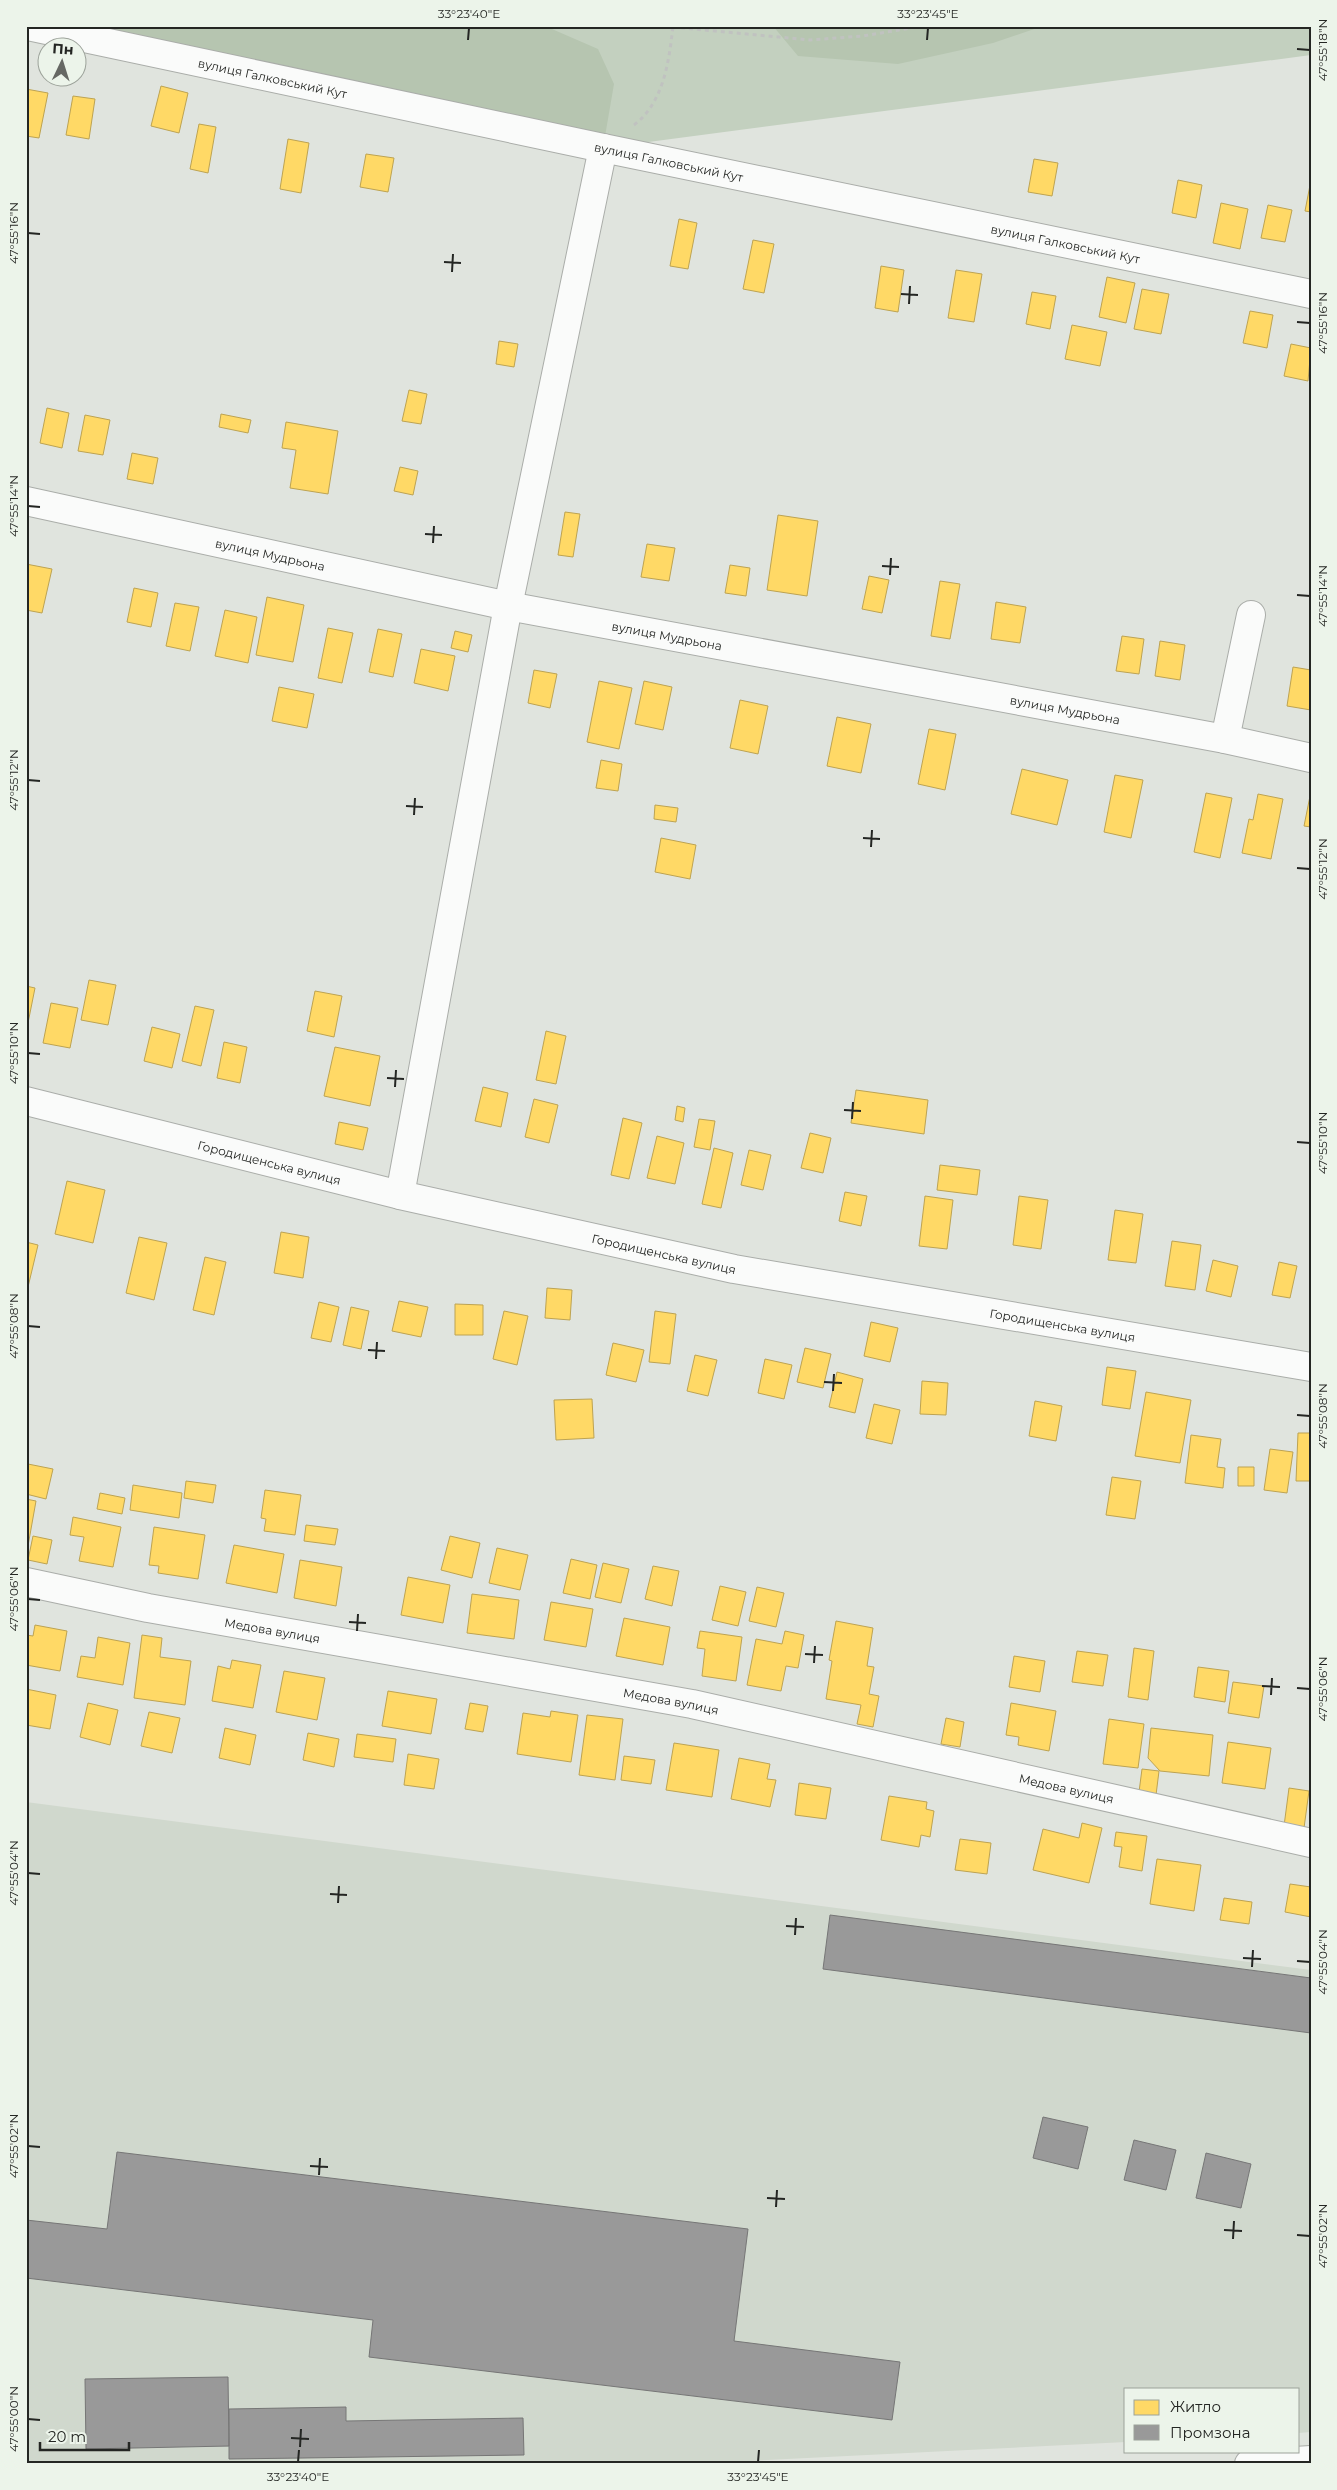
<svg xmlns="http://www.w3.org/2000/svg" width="1337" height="2490" viewBox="0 0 1337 2490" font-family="Montserrat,sans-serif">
	<rect width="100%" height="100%" fill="#e0e4de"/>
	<path fill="#d0d8cd" d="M 26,1802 L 1311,1970 L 1311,2432 L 1298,2433 L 1298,2389 L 1126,2389 L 1126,2442 L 689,2464 L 26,2464 Z"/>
	<path fill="#c3d0bf" d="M 28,26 L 1311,26 L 1311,55 L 603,148 Z"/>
	<path fill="#b6c5b0" d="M 28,26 L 545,26 L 598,49 L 614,84 L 603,148 Z
		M 773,26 L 1043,26 L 993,43 L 898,64 L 798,56 Z"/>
	<path fill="#ffd966" stroke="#bda352" d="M 161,86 L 188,93 L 179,133 L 151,126 Z
		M 26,89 L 48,93 L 39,138 L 26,136 Z
		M 73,96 L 95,99 L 89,139 L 66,135 Z
		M 199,124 L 216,127 L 208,173 L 190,169 Z
		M 288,139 L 309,143 L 301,193 L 280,189 Z
		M 366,154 L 394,158 L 388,192 L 360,187 Z
		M 1034,159 L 1058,163 L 1052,196 L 1028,192 Z
		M 1178,180 L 1202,185 L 1196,218 L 1172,213 Z
		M 1311,180 L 1311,212 L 1305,211 Z
		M 1221,203 L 1248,209 L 1240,249 L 1213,243 Z
		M 1268,205 L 1292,210 L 1285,242 L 1261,238 Z
		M 679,219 L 697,223 L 688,269 L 670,266 Z
		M 753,240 L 774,244 L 764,293 L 743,289 Z
		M 881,266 L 904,270 L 898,312 L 875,308 Z
		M 956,270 L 982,274 L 974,322 L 948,318 Z
		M 1107,277 L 1135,283 L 1126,323 L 1099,317 Z
		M 1142,289 L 1169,294 L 1161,334 L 1134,329 Z
		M 1032,292 L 1056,296 L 1050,329 L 1026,324 Z
		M 1250,311 L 1273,315 L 1267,348 L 1243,343 Z
		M 1072,325 L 1107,332 L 1100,366 L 1065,359 Z
		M 499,341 L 518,344 L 514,367 L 496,364 Z
		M 1291,344 L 1311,348 L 1308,381 L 1284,376 Z
		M 409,390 L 427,394 L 421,424 L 402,421 Z
		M 47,408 L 69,413 L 62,448 L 40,443 Z
		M 221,414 L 251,420 L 248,433 L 219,427 Z
		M 85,415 L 110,420 L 103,455 L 78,451 Z
		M 286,422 L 338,431 L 328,494 L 290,488 L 296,450 L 282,448 Z
		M 132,453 L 158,458 L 153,484 L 127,479 Z
		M 400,467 L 418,471 L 413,495 L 394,491 Z
		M 565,512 L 580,514 L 573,557 L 558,555 Z
		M 778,515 L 818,521 L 807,596 L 767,590 Z
		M 647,544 L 675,548 L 669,581 L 641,577 Z
		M 26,564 L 52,569 L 42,613 L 26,610 Z
		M 730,565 L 750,568 L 746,596 L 725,593 Z
		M 869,576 L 889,580 L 882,613 L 862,609 Z
		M 940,581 L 960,584 L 950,639 L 931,636 Z
		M 134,588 L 158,593 L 151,627 L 127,622 Z
		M 267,597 L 304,605 L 293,662 L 256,655 Z
		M 996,602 L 1026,607 L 1020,643 L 991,639 Z
		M 175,603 L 199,607 L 190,651 L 166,646 Z
		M 225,610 L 257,617 L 248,663 L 215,656 Z
		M 328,628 L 353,633 L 342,683 L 318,678 Z
		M 378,629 L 402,634 L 393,677 L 369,672 Z
		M 455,631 L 472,635 L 468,652 L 451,648 Z
		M 1122,636 L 1144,639 L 1139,674 L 1116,671 Z
		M 1160,641 L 1185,645 L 1180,680 L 1155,676 Z
		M 421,649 L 455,656 L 448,691 L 414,683 Z
		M 1293,667 L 1311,670 L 1311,710 L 1287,706 Z
		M 534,670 L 557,674 L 550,708 L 528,703 Z
		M 599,681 L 632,688 L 619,749 L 587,742 Z
		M 644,681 L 672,687 L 663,730 L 635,724 Z
		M 279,687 L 314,694 L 307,728 L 272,721 Z
		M 740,700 L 768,706 L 758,754 L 730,748 Z
		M 837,717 L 871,724 L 861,773 L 827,766 Z
		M 929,729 L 956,734 L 945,790 L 918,784 Z
		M 601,760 L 622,764 L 618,791 L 596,788 Z
		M 1022,769 L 1068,780 L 1057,825 L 1011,814 Z
		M 1115,775 L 1143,780 L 1131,838 L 1104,832 Z
		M 1311,791 L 1311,827 L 1304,826 Z
		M 1206,793 L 1232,798 L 1220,858 L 1194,852 Z
		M 1258,794 L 1283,799 L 1271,859 L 1242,853 L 1249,819 L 1253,820 Z
		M 655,805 L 678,808 L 676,822 L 654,819 Z
		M 661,838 L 696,845 L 690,879 L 655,872 Z
		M 89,980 L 116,985 L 108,1025 L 81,1020 Z
		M 26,986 L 35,988 L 27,1028 L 26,1028 Z
		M 315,991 L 342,996 L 334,1037 L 307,1031 Z
		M 51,1003 L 78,1008 L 70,1048 L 43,1043 Z
		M 195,1006 L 214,1010 L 201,1066 L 182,1061 Z
		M 152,1027 L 180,1034 L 172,1068 L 144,1061 Z
		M 546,1031 L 566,1036 L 556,1084 L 536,1080 Z
		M 224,1042 L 247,1047 L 240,1083 L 217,1078 Z
		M 335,1047 L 380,1056 L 370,1106 L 324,1096 Z
		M 483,1087 L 508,1093 L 501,1127 L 475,1121 Z
		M 856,1090 L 928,1100 L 924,1134 L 851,1123 Z
		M 534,1099 L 558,1105 L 549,1143 L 525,1137 Z
		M 677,1106 L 685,1108 L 683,1122 L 675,1120 Z
		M 623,1118 L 642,1123 L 629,1179 L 611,1175 Z
		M 699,1119 L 715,1121 L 710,1150 L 694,1147 Z
		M 339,1122 L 368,1128 L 363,1150 L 335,1144 Z
		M 810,1133 L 831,1138 L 823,1173 L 801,1168 Z
		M 657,1136 L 684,1143 L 675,1184 L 647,1178 Z
		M 714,1148 L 733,1153 L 721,1208 L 702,1204 Z
		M 749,1150 L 771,1155 L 763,1190 L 741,1185 Z
		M 940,1165 L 980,1170 L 977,1195 L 937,1190 Z
		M 67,1181 L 105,1190 L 93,1243 L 55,1234 Z
		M 845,1192 L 867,1196 L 861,1226 L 839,1221 Z
		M 925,1196 L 953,1200 L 947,1249 L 919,1246 Z
		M 1019,1196 L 1048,1200 L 1041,1249 L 1013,1245 Z
		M 1115,1210 L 1143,1214 L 1136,1263 L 1108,1260 Z
		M 281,1232 L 309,1237 L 303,1278 L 274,1273 Z
		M 139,1237 L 167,1243 L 154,1300 L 126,1293 Z
		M 1172,1241 L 1201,1245 L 1195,1290 L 1165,1286 Z
		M 26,1242 L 38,1245 L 28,1287 L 26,1286 Z
		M 205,1257 L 226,1262 L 214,1315 L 193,1310 Z
		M 1213,1260 L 1238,1266 L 1231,1297 L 1206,1291 Z
		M 1279,1262 L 1297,1266 L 1290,1298 L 1272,1295 Z
		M 547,1288 L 572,1290 L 570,1320 L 545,1318 Z
		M 399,1301 L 428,1307 L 421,1337 L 392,1331 Z
		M 319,1302 L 339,1307 L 331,1342 L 311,1338 Z
		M 455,1304 L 483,1305 L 483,1335 L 455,1335 Z
		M 351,1307 L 369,1311 L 361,1349 L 343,1345 Z
		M 504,1311 L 528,1316 L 517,1365 L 493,1359 Z
		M 655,1311 L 676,1314 L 670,1364 L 649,1362 Z
		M 871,1322 L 898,1328 L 890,1362 L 864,1356 Z
		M 613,1343 L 644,1350 L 636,1382 L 606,1375 Z
		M 805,1348 L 831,1354 L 823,1388 L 797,1382 Z
		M 695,1355 L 717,1360 L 708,1396 L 687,1391 Z
		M 765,1359 L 792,1365 L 784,1399 L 758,1393 Z
		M 1107,1367 L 1136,1371 L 1130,1409 L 1102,1405 Z
		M 837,1372 L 863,1379 L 855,1413 L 829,1407 Z
		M 922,1381 L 948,1383 L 946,1415 L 920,1414 Z
		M 1146,1392 L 1191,1400 L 1180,1463 L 1135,1456 Z
		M 592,1399 L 594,1438 L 556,1440 L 554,1400 Z
		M 1035,1401 L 1062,1406 L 1056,1441 L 1029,1436 Z
		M 874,1404 L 900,1410 L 892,1444 L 866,1438 Z
		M 1298,1433 L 1311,1433 L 1311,1481 L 1296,1481 Z
		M 1191,1435 L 1221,1439 L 1217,1467 L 1225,1468 L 1223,1488 L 1185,1483 Z
		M 1270,1449 L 1293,1452 L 1287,1493 L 1264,1490 Z
		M 28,1464 L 53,1469 L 46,1499 L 26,1494 Z
		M 1238,1467 L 1254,1467 L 1254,1486 L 1238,1486 Z
		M 1112,1477 L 1141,1481 L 1135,1519 L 1106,1515 Z
		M 186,1481 L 216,1485 L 213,1503 L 184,1498 Z
		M 133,1485 L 182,1493 L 179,1518 L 130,1510 Z
		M 265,1490 L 301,1495 L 295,1535 L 264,1531 L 266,1519 L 261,1518 Z
		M 100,1493 L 125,1498 L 122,1514 L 97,1509 Z
		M 26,1499 L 36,1501 L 28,1546 L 26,1546 Z
		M 73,1517 L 121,1527 L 113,1567 L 79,1561 L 84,1537 L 70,1535 Z
		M 306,1525 L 338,1529 L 335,1545 L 304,1541 Z
		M 154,1527 L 205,1535 L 198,1579 L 158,1573 L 159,1566 L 149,1565 Z
		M 33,1536 L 52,1540 L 47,1564 L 28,1560 Z
		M 450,1536 L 480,1543 L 472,1578 L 441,1570 Z
		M 234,1545 L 284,1554 L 277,1593 L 226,1583 Z
		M 497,1548 L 528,1555 L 520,1590 L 489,1583 Z
		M 571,1559 L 597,1565 L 590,1599 L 563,1593 Z
		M 300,1560 L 342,1567 L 336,1606 L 294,1598 Z
		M 603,1563 L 629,1569 L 621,1603 L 595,1597 Z
		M 653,1566 L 679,1571 L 672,1606 L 645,1599 Z
		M 408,1577 L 450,1585 L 443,1623 L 401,1615 Z
		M 720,1586 L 746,1592 L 738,1626 L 712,1620 Z
		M 757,1587 L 784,1593 L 776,1627 L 749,1621 Z
		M 472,1594 L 519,1600 L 514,1639 L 467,1633 Z
		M 551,1602 L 593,1609 L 586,1647 L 544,1640 Z
		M 624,1618 L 670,1627 L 663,1665 L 616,1656 Z
		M 836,1621 L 873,1628 L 867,1666 L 874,1667 L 869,1694 L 879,1696 L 873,1727 L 857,1724 L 861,1705 L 826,1699 L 832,1661 L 829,1660 Z
		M 35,1625 L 67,1631 L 60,1671 L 26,1665 L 26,1635 L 33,1636 Z
		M 700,1631 L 742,1637 L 736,1681 L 702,1676 L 705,1649 L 697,1648 Z
		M 785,1631 L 804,1635 L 798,1668 L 786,1666 L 781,1691 L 747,1685 L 756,1639 L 782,1644 Z
		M 142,1635 L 162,1638 L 160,1657 L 191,1661 L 185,1705 L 134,1698 Z
		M 98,1637 L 130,1643 L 123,1685 L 77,1677 L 81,1656 L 95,1658 Z
		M 1134,1648 L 1154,1651 L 1148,1700 L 1128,1697 Z
		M 1077,1651 L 1108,1655 L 1103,1686 L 1072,1682 Z
		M 1014,1656 L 1045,1661 L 1040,1692 L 1009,1687 Z
		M 232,1660 L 261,1665 L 253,1708 L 212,1701 L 218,1666 L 230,1669 Z
		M 1198,1667 L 1229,1671 L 1225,1702 L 1194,1697 Z
		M 284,1671 L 325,1678 L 317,1720 L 276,1712 Z
		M 1233,1682 L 1264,1686 L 1259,1718 L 1228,1713 Z
		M 26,1689 L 56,1695 L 50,1729 L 26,1725 Z
		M 388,1691 L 437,1699 L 431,1734 L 382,1726 Z
		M 88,1703 L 118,1710 L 110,1745 L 80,1737 Z
		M 470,1703 L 488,1706 L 483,1732 L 465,1729 Z
		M 1011,1703 L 1056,1711 L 1049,1751 L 1018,1745 L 1019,1737 L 1006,1735 Z
		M 551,1711 L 578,1715 L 571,1762 L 517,1754 L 523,1713 L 550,1717 Z
		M 149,1712 L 180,1718 L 172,1753 L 141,1746 Z
		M 587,1715 L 623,1719 L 615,1780 L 579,1775 Z
		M 946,1718 L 964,1722 L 960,1747 L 941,1744 Z
		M 1109,1719 L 1144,1724 L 1138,1768 L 1103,1764 Z
		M 225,1728 L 256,1735 L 250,1765 L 219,1758 Z
		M 1151,1728 L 1213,1735 L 1209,1776 L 1160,1771 L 1148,1758 Z
		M 308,1733 L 339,1739 L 334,1767 L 303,1760 Z
		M 357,1734 L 396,1739 L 393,1762 L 354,1757 Z
		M 1228,1742 L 1271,1748 L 1265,1789 L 1222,1783 Z
		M 674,1743 L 719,1750 L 712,1797 L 666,1790 Z
		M 408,1754 L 439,1759 L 434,1789 L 404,1785 Z
		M 624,1756 L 655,1760 L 651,1784 L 621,1780 Z
		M 739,1758 L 770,1764 L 767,1779 L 776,1780 L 770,1807 L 731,1799 Z
		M 1142,1769 L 1159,1771 L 1156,1795 L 1139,1792 Z
		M 799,1783 L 831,1788 L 826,1819 L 795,1815 Z
		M 1289,1788 L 1309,1791 L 1304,1828 L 1284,1826 Z
		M 889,1796 L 927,1802 L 926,1809 L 934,1811 L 930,1837 L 921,1835 L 919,1847 L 881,1840 Z
		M 1082,1823 L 1102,1828 L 1089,1883 L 1033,1870 L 1043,1829 L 1079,1838 Z
		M 1116,1832 L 1147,1836 L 1142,1871 L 1119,1867 L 1122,1847 L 1114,1846 Z
		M 960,1839 L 991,1843 L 987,1874 L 955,1870 Z
		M 1157,1859 L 1201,1865 L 1194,1911 L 1150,1904 Z
		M 1290,1884 L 1311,1887 L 1311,1917 L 1285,1912 Z
		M 1224,1898 L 1252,1902 L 1249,1924 L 1220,1920 Z"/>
	<path fill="#999" stroke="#767676" d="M 830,1915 L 1311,1978 L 1311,2033 L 823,1969 Z
		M 1043,2117 L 1088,2127 L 1078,2169 L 1033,2158 Z
		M 1134,2140 L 1176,2150 L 1166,2190 L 1124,2180 Z
		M 117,2152 L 748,2229 L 734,2341 L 900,2362 L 892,2420 L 369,2357 L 373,2320 L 26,2278 L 26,2220 L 107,2229 Z
		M 1206,2153 L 1251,2164 L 1241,2208 L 1196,2198 Z
		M 228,2377 L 229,2446 L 86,2449 L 85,2379 Z
		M 346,2407 L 346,2421 L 523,2418 L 524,2455 L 229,2459 L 229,2409 Z"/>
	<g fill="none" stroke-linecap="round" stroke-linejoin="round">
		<g stroke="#aaada9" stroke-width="30">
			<g id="minor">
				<path id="s1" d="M 28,26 L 603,148 L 1311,294"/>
				<path id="s2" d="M 26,501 L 508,606 L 1225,739 L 1311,758"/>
				<path d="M 1225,739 L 1251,615"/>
				<path id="s3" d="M 26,1101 L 400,1195 L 734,1269 L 1311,1367"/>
				<path d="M 400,1195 L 508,606 L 603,148"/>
				<path id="s4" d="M 26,1582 L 148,1608 L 692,1704 L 1311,1843"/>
				<path d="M 1249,2464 L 1311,2460"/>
			</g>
		</g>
		<path stroke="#c0c2c0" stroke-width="3" stroke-dasharray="4 4" stroke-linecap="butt" d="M 673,27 L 810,40 L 863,36 L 923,26
			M 634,125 C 664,102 669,61 673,26"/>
		<use href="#minor" stroke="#fafbfa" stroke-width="28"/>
	</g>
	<path fill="none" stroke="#242623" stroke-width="2" d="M 468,40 L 469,28M 927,40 L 928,28M 1297,49 L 1310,50M 28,233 L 40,234M 444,262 L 461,263M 452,272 L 453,254M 901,294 L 918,295M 909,304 L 910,286M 1297,322 L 1310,323M 28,506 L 40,507M 425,534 L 442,535M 433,543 L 434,526M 882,566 L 899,567M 890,575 L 891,558M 1297,595 L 1310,596M 28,780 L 40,781M 406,806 L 423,807M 414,815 L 415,798M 863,838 L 880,839M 871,847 L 872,830M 1297,868 L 1310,869M 28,1053 L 40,1054M 387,1078 L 404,1079M 395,1087 L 396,1070M 844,1110 L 861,1111M 852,1119 L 853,1102M 1297,1142 L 1310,1143M 28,1326 L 40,1327M 368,1350 L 385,1351M 376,1359 L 377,1342M 824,1382 L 842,1383M 833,1391 L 834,1374M 1297,1415 L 1310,1416M 28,1599 L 40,1600M 349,1622 L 366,1623M 357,1631 L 358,1614M 805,1654 L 823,1655M 814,1663 L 815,1646M 1262,1686 L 1280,1687M 1297,1688 L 1310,1689M 1271,1695 L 1272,1678M 28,1873 L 40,1874M 330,1894 L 347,1895M 338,1903 L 339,1886M 786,1926 L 804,1927M 795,1935 L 796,1918M 1243,1958 L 1261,1959M 1297,1961 L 1310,1962M 1252,1967 L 1253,1950M 28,2146 L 40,2147M 310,2166 L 328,2167M 319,2175 L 320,2158M 767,2198 L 785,2199M 776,2207 L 777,2190M 1224,2230 L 1242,2231M 1297,2235 L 1310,2236M 1233,2239 L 1234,2221M 28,2419 L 40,2420M 291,2438 L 309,2439M 300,2447 L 301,2429M 298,2462 L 299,2450M 758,2462 L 759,2450"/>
	<g text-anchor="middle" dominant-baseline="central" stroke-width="5" stroke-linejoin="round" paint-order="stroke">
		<g font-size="12" fill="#242623" stroke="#ecf4ea">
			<text stroke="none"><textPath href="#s1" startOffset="250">вулиця Галковський Кут</textPath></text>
			<text stroke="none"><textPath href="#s1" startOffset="655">вулиця Галковський Кут</textPath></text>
			<text stroke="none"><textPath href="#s1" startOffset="1060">вулиця Галковський Кут</textPath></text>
			<text stroke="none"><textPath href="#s2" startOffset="250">вулиця Мудрьона</textPath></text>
			<text stroke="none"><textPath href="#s2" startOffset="655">вулиця Мудрьона</textPath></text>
			<text stroke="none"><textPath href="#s2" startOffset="1060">вулиця Мудрьона</textPath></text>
			<text stroke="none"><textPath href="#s3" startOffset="251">Городищенська вулиця</textPath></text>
			<text stroke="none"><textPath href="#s3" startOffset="656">Городищенська вулиця</textPath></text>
			<text stroke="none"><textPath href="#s3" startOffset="1061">Городищенська вулиця</textPath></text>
			<text stroke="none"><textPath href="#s4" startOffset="251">Медова вулиця</textPath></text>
			<text stroke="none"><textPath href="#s4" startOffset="656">Медова вулиця</textPath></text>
			<text stroke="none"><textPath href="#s4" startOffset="1061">Медова вулиця</textPath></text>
		</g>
	</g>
	<rect width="1337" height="2490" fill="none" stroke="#ecf4ea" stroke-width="55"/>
	<rect x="1124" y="2388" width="175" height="65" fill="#ecf4ea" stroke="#9ca29a"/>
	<rect x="1134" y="2400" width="25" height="15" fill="#ffd966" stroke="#9ca29a"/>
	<text x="1170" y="2412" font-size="15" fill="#242623">Житло</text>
	<rect x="1134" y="2425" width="25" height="15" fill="#999999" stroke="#9ca29a"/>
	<text x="1170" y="2438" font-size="15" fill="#242623">Промзона</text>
	<g transform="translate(62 62) rotate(4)"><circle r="24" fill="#ecf4ea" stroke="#9ca29a"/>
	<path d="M0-4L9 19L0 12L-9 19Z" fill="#666864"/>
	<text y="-8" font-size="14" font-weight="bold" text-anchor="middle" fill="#242623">Пн</text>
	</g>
	<path d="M40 2442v8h89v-8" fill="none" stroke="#242623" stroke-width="2.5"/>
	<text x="48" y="2442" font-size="15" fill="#242623" stroke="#ecf4ea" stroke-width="4" paint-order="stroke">20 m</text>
	<rect x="28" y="28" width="1282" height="2434" fill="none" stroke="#242623" stroke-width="2"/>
	<g font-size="12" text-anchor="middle" fill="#242623">
		<text x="469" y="18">33°23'40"E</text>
		<text x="928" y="18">33°23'45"E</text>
		<text transform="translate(1323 50) rotate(-90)" y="4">47°55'18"N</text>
		<text transform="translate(14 233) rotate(-90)" y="4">47°55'16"N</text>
		<text transform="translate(1323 323) rotate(-90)" y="4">47°55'16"N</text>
		<text transform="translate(14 506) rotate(-90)" y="4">47°55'14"N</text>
		<text transform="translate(1323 596) rotate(-90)" y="4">47°55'14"N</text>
		<text transform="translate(14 780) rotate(-90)" y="4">47°55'12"N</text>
		<text transform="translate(1323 869) rotate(-90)" y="4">47°55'12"N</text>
		<text transform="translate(14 1053) rotate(-90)" y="4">47°55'10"N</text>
		<text transform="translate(1323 1143) rotate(-90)" y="4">47°55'10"N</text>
		<text transform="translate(14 1326) rotate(-90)" y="4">47°55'08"N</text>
		<text transform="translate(1323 1416) rotate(-90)" y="4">47°55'08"N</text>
		<text transform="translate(14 1599) rotate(-90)" y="4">47°55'06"N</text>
		<text transform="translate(1323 1689) rotate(-90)" y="4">47°55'06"N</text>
		<text transform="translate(14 1873) rotate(-90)" y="4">47°55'04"N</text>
		<text transform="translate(1323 1962) rotate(-90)" y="4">47°55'04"N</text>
		<text transform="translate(14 2146) rotate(-90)" y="4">47°55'02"N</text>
		<text transform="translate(1323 2236) rotate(-90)" y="4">47°55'02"N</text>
		<text transform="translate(14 2419) rotate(-90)" y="4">47°55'00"N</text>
		<text x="298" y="2481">33°23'40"E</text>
		<text x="758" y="2481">33°23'45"E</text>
	</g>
</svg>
